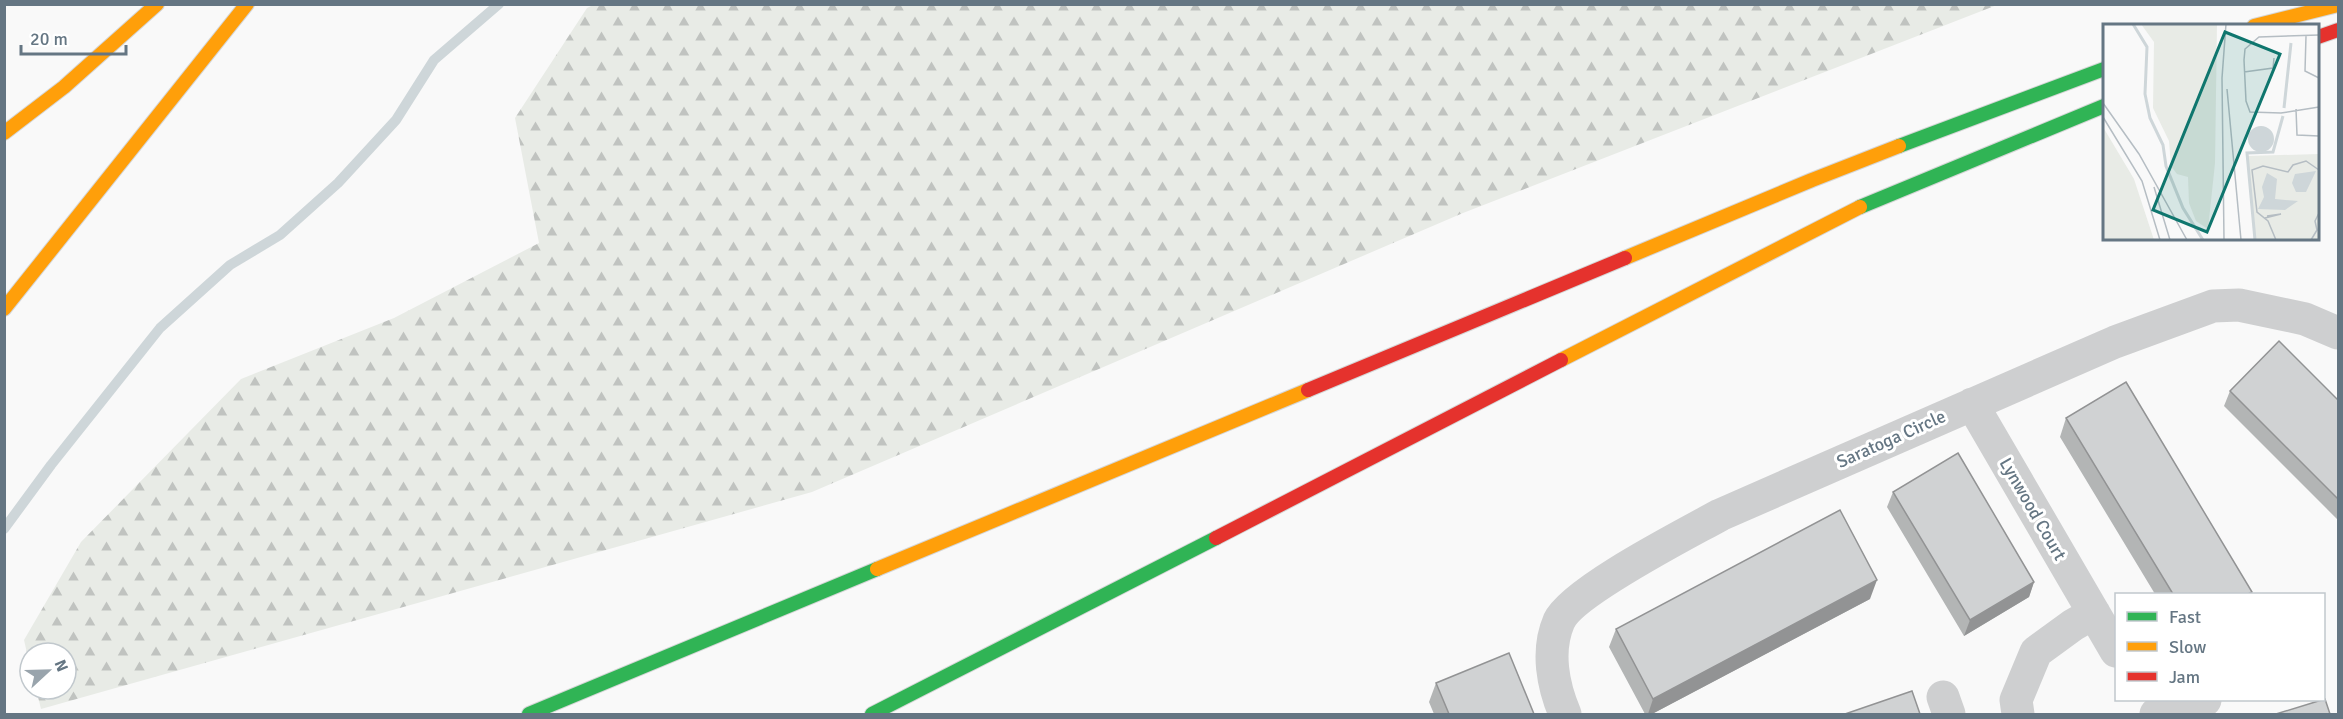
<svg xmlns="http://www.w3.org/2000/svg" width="2343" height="719" viewBox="0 0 2343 719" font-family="Signika,sans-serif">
	<defs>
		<pattern id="forest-firs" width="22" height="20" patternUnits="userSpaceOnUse" patternTransform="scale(1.5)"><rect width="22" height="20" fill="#e8ebe6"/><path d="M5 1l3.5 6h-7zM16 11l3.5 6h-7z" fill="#c0c3c0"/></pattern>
	</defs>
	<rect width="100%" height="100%" fill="#f9f9f9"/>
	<path fill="url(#forest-firs)" d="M 593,5 L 593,4 L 1997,5 L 1463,213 L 812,492 L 41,709 L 36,689 L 66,689 L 66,653 L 30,653 L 30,666 L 24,640 L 81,542 L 241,379 L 394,318 L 539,243 L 515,118 L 587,8 Z"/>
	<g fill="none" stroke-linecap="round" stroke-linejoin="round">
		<path stroke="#ced6d9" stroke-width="10" d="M 4,529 L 51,465 L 160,328 L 230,265 L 280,235 L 338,183 L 396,120 L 434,60 L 499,4"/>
		<g stroke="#d5d6d6" stroke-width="16">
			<path id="fast" d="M 1899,146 L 2104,69
				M 1860,207 L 2104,106
				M 529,714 L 877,569
				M 872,714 L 1216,538"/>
		</g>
		<g stroke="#d5d6d6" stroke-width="16">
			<path id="slow" d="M 2254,26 L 2338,5
				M 4,133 L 64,87 L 157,4
				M 1625,258 L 1812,180 L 1899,146
				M 4,309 L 247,4
				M 1561,360 L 1860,207
				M 877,569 L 1308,390"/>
		</g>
		<g stroke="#d5d6d6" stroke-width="16">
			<path id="jam" d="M 2318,37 L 2338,30
				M 1308,390 L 1625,258
				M 1216,538 L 1561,360"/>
		</g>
		<path stroke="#cecfd0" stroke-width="33" d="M 1972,404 L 2116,651
			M 1943,697 L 1949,714
			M 1565,714 C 1553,686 1546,651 1559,621 C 1573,591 1688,533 1720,515 L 2115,342 L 2213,306 L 2239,305 L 2305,319 L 2338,333
			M 2018,714 L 2016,700 L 2036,652 L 2073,625 L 2094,613
			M 2156,714 L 2205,700"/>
		<use href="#fast" stroke="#30b455" stroke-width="14"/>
		<use href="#slow" stroke="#ff9f0a" stroke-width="14"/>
		<use href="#jam" stroke="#e5322d" stroke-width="14"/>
	</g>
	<path fill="#b3b5b5" d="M 2230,391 L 2338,400 L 2338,520 L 2224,406 Z
		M 2066,418 L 2251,594 L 2155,594 L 2060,437 Z
		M 1893,492 L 2034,582 L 2029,597 L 1964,636 L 1887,507 Z
		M 1870,599 L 1652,714 L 1645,714 L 1609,647 L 1616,629 Z
		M 1436,683 L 1534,714 L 1434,714 L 1429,702 Z"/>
	<path fill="#929394" d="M 1877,580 L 1870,599 L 1652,714 L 1648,714 L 1653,699 Z
		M 2034,582 L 2029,597 L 1964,636 L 1970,620 Z"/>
	<path fill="#d0d2d3" stroke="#929394" stroke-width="1.5" d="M 2279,341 L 2338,400 L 2338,499 L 2230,391 Z
		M 2126,382 L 2252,592 L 2248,594 L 2173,594 L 2066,418 Z
		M 1958,453 L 2034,582 L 1970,620 L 1893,492 Z
		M 1840,510 L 1877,580 L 1653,699 L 1616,629 Z
		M 1509,653 L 1534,714 L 1449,714 L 1436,683 Z
		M 1912,691 L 1920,714 L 1845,714 Z
		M 2325,699 L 2330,714 L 2276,714 Z"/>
	<g text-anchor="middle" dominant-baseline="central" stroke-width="6" stroke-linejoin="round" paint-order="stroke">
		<g font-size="18" fill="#657683" stroke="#fff">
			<text transform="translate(1891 439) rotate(-24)">Saratoga Circle</text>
			<text transform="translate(2033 509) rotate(60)">Lynwood Court</text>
		</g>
	</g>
	<g transform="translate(2103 24)">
		<rect width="216" height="216" fill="#f9f9f9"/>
		<path d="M 216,130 L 216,216 L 152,216 L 145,132 Z" fill="#e8ebe6"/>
		<path d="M 38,0 L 114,0 L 112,139 L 105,205 L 93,197 L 86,179 L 85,153 L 74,150 L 68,142 L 66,117 L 50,84 L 51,18 ZM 0,103 L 31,155 L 51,216 L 0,216 Z" fill="#e8ebe6"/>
		<path d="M145 115a13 13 0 1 1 26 0a13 13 0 1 1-26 0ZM 213,147 L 203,168 L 193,168 L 189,159 L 192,150 ZM 164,149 L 174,155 L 172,175 L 195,177 L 182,186 L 155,185 L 161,173 L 159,163 Z" fill="#ced6d9"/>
		<path fill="none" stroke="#ced6d9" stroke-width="3" d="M 30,0 L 44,23 L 42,70 L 47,94 L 60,121 L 63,142 L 80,184 L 100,216M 181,84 L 188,19M 152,216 L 144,129 L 170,128 L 180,92"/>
		<path fill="none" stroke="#b5bdc3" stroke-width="1.5" d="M 216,11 L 156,13 L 142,25 L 141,36 L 143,77 L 147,88 L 178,89 L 216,83M 203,12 L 202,47 L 216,54M 141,48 L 170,44 L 171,34M 124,65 L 138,216M 0,79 L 36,130 L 84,216M 193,85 L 194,111 L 216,112M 0,93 L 39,157 L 57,216M 51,163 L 67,216M 162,194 L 178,190 L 164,192M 121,216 L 119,54 L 123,0M 173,216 L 165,197 L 154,188 L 149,146 L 160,142 L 185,148 L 190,141 L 203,137 L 216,146M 208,216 L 214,206 L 212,197 L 216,189"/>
		<path fill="#0f766e" fill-opacity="0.15" stroke="#0f766e" stroke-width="3" d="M 122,8 L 177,30 L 104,208 L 50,186 Z"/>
		<rect width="216" height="216" fill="none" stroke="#657683" stroke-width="3"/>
	</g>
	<rect width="2343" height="719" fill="none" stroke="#657683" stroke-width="12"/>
	<rect x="2115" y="593" width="210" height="108" fill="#ffffff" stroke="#c1c8cd" stroke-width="1.5"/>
	<rect x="2127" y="612" width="30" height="9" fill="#30b455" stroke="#c1c8cd" stroke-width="1.5"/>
	<text x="2169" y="623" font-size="18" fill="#657683">Fast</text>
	<rect x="2127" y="642" width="30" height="9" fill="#ff9f0a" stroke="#c1c8cd" stroke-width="1.5"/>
	<text x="2169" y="653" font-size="18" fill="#657683">Slow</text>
	<rect x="2127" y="672" width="30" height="9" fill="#e5322d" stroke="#c1c8cd" stroke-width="1.5"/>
	<text x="2169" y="683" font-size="18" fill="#657683">Jam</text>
	<g transform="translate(48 671) rotate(68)"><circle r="28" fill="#ffffff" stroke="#c1c8cd" stroke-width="1.5"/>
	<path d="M0-4.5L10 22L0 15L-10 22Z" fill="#99a4ac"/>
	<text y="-9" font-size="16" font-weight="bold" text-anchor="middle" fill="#657683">N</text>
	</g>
	<path d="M21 45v9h105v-9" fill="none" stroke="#657683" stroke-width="3"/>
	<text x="30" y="45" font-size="18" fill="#657683" stroke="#ffffff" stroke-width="4.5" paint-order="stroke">20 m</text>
</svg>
